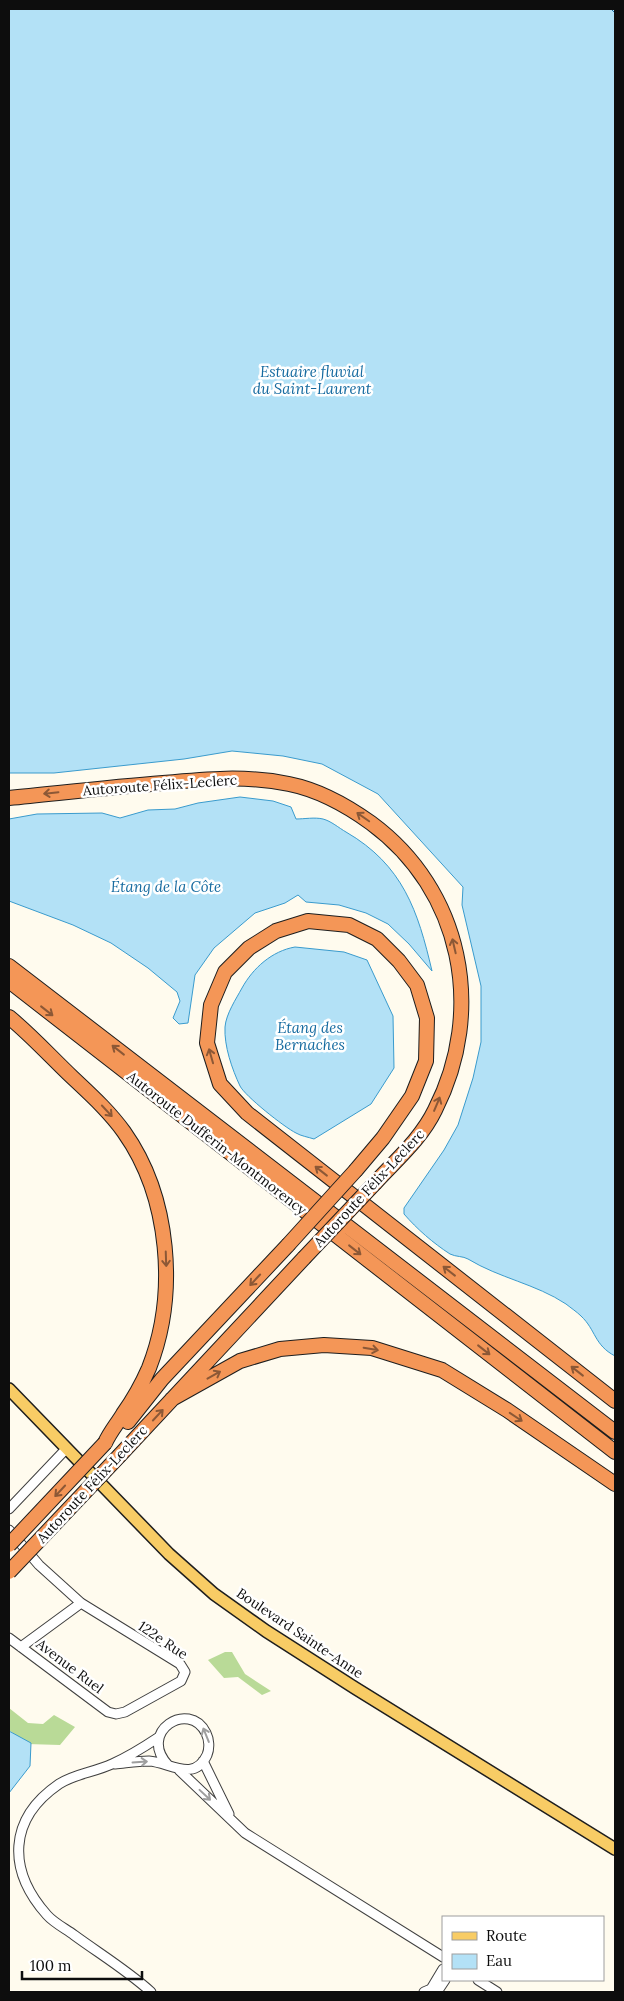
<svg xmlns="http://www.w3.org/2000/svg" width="624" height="2001" viewBox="0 0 624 2001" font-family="Lora,serif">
	<rect width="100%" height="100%" fill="#fffbee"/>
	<path fill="#b9da97" d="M 225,1652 L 232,1652 L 245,1674 L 271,1691 L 262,1695 L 238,1677 L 224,1678 L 208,1660 Z
		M 9,1708 L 28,1723 L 43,1724 L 54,1715 L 75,1727 L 60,1745 L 27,1744 L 9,1730 Z"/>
	<path fill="#b3e1f6" stroke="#3a9bcd" d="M 9,9 L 615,9 L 615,1356 C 594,1345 596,1330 581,1316 C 577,1312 571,1308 566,1304 C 536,1284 499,1278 468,1259 C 463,1256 456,1257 450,1254 C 433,1243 417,1229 404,1214 L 404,1208 L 444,1150 L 458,1125 L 473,1078 L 481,1042 L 481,986 L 462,905 L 463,887 L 378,794 L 322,764 L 283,756 L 232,751 L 184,759 L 54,773 L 9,773 Z
		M 240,797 L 273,801 L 291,807 L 296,819 C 304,819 315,817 323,819 C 331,821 339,828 346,832 C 403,865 418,911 432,971 L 409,944 L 388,924 L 366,913 L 339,905 L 306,902 L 298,895 L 285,903 L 255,913 L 214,948 L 195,975 L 188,1023 L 179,1024 L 173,1018 L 180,1001 L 177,992 L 148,968 L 111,943 L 73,925 L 9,901 L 9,819 L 37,814 L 102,813 L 120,818 L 148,810 L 175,809 L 198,803 Z
		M 295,947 L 344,952 L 367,960 L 393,1016 L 394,1068 L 371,1104 L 314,1139 C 308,1137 301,1136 296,1133 C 284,1127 245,1096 240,1086 C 232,1069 224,1046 225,1027 C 226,1014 236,999 242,988 C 253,968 272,951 295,947 Z
		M 9,1731 L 31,1743 L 30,1766 L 9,1793 Z"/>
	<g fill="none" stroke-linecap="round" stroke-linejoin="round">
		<path stroke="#166ba0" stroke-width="1" stroke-dasharray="6 5" stroke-linecap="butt" d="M 611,9 L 615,13"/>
		<g stroke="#404040" stroke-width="11">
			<path id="minor" d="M 9,1509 L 66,1449
				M 9,1530 L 39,1565 L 81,1603 L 180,1664 L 185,1672 L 181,1681 L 125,1712 L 116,1714 L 108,1712 L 9,1638
				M 21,1647 L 81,1603
				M 203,1761 L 229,1814
				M 115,1764 C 126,1763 138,1761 149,1761 C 169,1762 194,1783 207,1755 C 210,1748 209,1739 206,1733 C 189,1699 137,1732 168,1765
				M 179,1770 L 245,1833 L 443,1957
				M 478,1980 L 497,1992
				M 151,1992 C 128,1971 100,1954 74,1935 C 66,1929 54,1923 47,1915 C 7,1870 8,1819 59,1784 C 74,1774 95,1772 112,1764 C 128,1757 144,1747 159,1737
				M 424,1992 L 431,1989 L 443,1969
				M 437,1992 L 445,1980"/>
		</g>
		<g stroke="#1e1e1e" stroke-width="14">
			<path id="major" d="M 9,1389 L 169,1554 L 214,1594 L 266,1631 L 355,1688 L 615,1849"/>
		</g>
		<g stroke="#1e1e1e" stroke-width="16">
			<path id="highway" d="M 9,798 C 60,793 111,787 163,783 C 205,779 247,775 289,784 C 319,790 346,805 371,823 C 462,890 486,1010 435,1110 C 421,1139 396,1160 375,1183
				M 9,966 L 615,1432
				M 9,981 L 615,1452
				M 9,1017 C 31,1035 51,1057 72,1077 C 90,1094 109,1111 124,1132 C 170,1197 178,1294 149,1368 C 142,1384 133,1400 123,1414 C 117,1424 110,1432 105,1443
				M 356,1170 L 383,1138 L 412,1096 L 426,1061 L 427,1018 L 417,985 L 399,961 L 377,939 L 349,925 L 308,921 L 276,931 L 249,948 L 225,972 L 211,1005 L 207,1043 L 220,1084 L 247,1113 L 615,1401
				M 172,1399 L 240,1361 L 280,1349 L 324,1345 L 372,1348 L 442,1370 L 507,1410 L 615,1484
				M 128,1422 L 162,1379 L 288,1245
				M 120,1455 L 304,1258"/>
		</g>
		<use href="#minor" stroke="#fff" stroke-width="9"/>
		<use href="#major" stroke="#f8cc65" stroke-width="11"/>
		<use href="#highway" stroke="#f49657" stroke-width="14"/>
		<g stroke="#1e1e1e" stroke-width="16" stroke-linecap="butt">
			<path id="highway-bridge" d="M 288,1245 L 356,1170
				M 304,1258 L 375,1183
				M 9,1545 L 105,1443
				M 9,1572 L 120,1455"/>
		</g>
		<use href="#highway-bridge" stroke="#f49657" stroke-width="14"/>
	</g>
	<defs><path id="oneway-shaft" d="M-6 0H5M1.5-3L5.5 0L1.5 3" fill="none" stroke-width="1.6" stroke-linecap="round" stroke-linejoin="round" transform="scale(1.25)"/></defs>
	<g stroke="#8c5836">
		<use href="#oneway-shaft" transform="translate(51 793) rotate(174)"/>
		<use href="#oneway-shaft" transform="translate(363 817) rotate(-145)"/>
		<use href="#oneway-shaft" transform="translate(454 946) rotate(-103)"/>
		<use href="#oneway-shaft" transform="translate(47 1011) rotate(38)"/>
		<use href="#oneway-shaft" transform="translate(118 1050) rotate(-142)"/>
		<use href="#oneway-shaft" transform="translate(211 1056) rotate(-106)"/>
		<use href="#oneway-shaft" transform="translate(437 1104) rotate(-67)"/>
		<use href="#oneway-shaft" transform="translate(107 1111) rotate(47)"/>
		<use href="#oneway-shaft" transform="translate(321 1171) rotate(-142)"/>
		<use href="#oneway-shaft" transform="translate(355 1250) rotate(38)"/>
		<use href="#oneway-shaft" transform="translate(166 1259) rotate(88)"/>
		<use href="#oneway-shaft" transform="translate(449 1271) rotate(-142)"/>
		<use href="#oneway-shaft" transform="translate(255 1280) rotate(133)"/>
		<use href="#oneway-shaft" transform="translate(371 1349) rotate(10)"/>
		<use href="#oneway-shaft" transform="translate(484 1350) rotate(38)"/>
		<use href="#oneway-shaft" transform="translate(577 1371) rotate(-142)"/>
		<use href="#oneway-shaft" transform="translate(214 1375) rotate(-29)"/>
		<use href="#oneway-shaft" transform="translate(158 1415) rotate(-47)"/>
		<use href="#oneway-shaft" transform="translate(516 1417) rotate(34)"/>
		<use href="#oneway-shaft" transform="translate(60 1491) rotate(133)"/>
	</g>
	<g stroke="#9e9e9e">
		<use href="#oneway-shaft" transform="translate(206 1735) rotate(-112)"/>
		<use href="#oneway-shaft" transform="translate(140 1762) rotate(-4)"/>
		<use href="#oneway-shaft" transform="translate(205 1795) rotate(43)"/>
	</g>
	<g text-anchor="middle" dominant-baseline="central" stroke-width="5" stroke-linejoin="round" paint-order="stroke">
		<g font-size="14" fill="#0d0d0d" stroke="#fff">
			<text transform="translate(160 785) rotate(-4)">Autoroute Félix-Leclerc</text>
			<text transform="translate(217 1143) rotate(38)">Autoroute Dufferin-Montmorency</text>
			<text transform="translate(369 1188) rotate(-47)">Autoroute Félix-Leclerc</text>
			<text transform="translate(92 1484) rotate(-47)">Autoroute Félix-Leclerc</text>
			<text transform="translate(300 1633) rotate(34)">Boulevard Sainte-Anne</text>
			<text transform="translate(163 1640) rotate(34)">122e Rue</text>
			<text transform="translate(70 1666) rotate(37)">Avenue Ruel</text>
		</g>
		<g font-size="15" font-style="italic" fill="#166ba0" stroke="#fff">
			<text x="312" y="371">Estuaire fluvial<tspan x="312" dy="17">du Saint-Laurent</tspan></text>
			<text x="166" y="886">Étang de la Côte</text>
			<text x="310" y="1027">Étang des<tspan x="310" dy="17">Bernaches</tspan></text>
		</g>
	</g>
	<rect width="624" height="2001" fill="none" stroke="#0d0d0d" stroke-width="20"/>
	<rect x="442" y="1916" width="162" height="65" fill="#ffffff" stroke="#9e9e9e"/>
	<rect x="452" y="1932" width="25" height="8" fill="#f8cc65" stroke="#9e9e9e"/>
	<text x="486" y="1941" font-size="15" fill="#0d0d0d">Route</text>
	<rect x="452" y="1954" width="25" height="15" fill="#b3e1f6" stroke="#9e9e9e"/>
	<text x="486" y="1966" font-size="15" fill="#0d0d0d">Eau</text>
	<path d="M22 1971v8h120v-8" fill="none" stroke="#0d0d0d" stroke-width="2.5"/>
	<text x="30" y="1971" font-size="15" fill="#0d0d0d" stroke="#ffffff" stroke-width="4" paint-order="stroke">100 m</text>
</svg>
